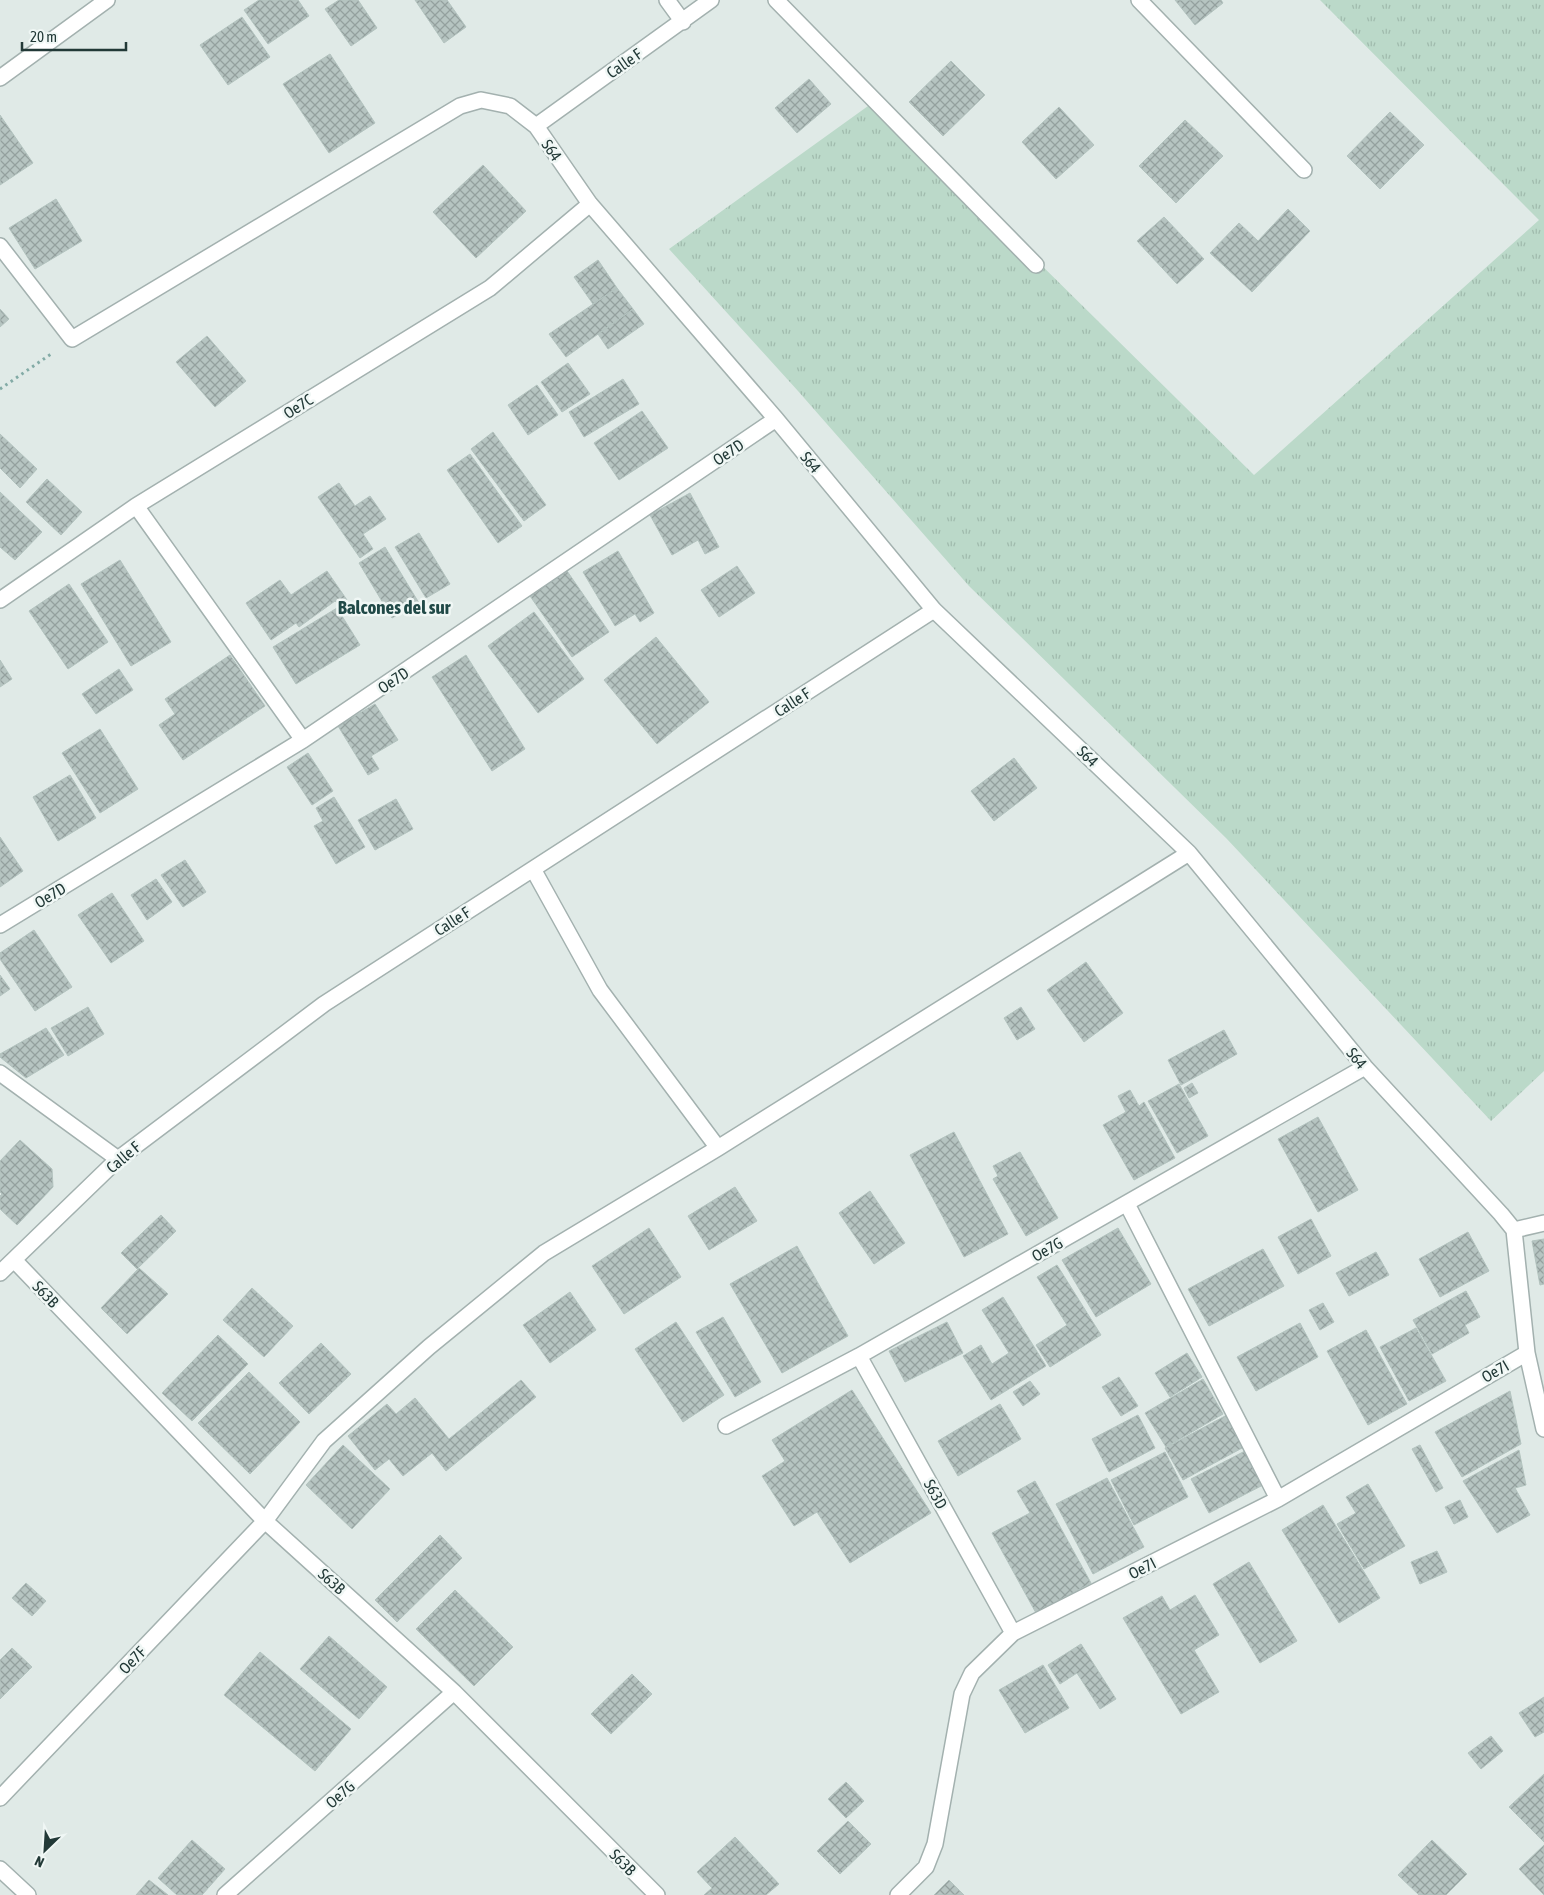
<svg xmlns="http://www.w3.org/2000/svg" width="1544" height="1895" viewBox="0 0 1544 1895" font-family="'Asap Condensed',sans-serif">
	<defs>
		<pattern id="grass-tufts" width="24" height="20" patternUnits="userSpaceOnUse" patternTransform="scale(1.25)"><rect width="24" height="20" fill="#bbd9c9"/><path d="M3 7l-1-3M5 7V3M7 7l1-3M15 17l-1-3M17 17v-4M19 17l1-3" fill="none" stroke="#a0bbad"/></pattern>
		<pattern id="building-cross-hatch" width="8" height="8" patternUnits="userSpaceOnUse" patternTransform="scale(1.25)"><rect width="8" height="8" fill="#b6c4c1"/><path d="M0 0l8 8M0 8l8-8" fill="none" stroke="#94a09e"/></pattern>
	</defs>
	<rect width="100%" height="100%" fill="#e0eae7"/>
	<path fill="url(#grass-tufts)" d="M 1320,0 L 1544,0 L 1544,1071 L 1491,1121 L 1226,838 L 969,586 L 798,391 L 669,249 L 875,101 L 1254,475 L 1539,220 Z"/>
	<path fill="url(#building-cross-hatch)" stroke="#b3c3bf" d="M 259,0 L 298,0 L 309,16 L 268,44 L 244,10 Z
		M 339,0 L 358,0 L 377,28 L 351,46 L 325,9 Z
		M 415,0 L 447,0 L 466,27 L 444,43 Z
		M 1175,0 L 1221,0 L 1223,3 L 1195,25 Z
		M 242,17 L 270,57 L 228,85 L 200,45 Z
		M 330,54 L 375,123 L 329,153 L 283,84 Z
		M 951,61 L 985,95 L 943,136 L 909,102 Z
		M 809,79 L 831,104 L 797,133 L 775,108 Z
		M 1059,107 L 1094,145 L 1056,179 L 1022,142 Z
		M 1390,112 L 1424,145 L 1380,189 L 1347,156 Z
		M 0,115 L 33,163 L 0,185 Z
		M 1185,120 L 1223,156 L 1176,203 L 1139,166 Z
		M 483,165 L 526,211 L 476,258 L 433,212 Z
		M 56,199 L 82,241 L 35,269 L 9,228 Z
		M 1288,209 L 1310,231 L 1252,292 L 1210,253 L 1239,223 L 1258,241 Z
		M 1164,217 L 1204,259 L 1177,284 L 1137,241 Z
		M 598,260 L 617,288 L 593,304 L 574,277 Z
		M 617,288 L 633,309 L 566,357 L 549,334 Z
		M 0,309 L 9,319 L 0,327 Z
		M 633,309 L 644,324 L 608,349 L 598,334 Z
		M 207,336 L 246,381 L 215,407 L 176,362 Z
		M 568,363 L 590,394 L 562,412 L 541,382 Z
		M 623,379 L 639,404 L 584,437 L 569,412 Z
		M 537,385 L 558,415 L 528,435 L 508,405 Z
		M 642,411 L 668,448 L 619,480 L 594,443 Z
		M 493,432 L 546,505 L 524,521 L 471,449 Z
		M 0,434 L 37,469 L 20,488 L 0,468 Z
		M 470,454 L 522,526 L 498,543 L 447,470 Z
		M 47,479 L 82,512 L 61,535 L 26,502 Z
		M 339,483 L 355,506 L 370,496 L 386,519 L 363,534 L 373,549 L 360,558 L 318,497 Z
		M 0,492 L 42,532 L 15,560 L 0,547 Z
		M 690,493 L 719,547 L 705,554 L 698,540 L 672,555 L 650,515 Z
		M 419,533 L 450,584 L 426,598 L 395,547 Z
		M 385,547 L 419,603 L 392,618 L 359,563 Z
		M 618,551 L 654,613 L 640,622 L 635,614 L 615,626 L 583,572 Z
		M 120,560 L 171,642 L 131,666 L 81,584 Z
		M 737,566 L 755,593 L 719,617 L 701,590 Z
		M 565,568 L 609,632 L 572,657 L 528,593 Z
		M 327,571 L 347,600 L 340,605 L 335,601 L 299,627 L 296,623 L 271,640 L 246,603 L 280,580 L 291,595 Z
		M 69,584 L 108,642 L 68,669 L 29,611 Z
		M 337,608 L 360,645 L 296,684 L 273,647 Z
		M 534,612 L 584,679 L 538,713 L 488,646 Z
		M 656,637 L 709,702 L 657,744 L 604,680 Z
		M 230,655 L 265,706 L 183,760 L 159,725 L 175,714 L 165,699 Z
		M 466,655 L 525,749 L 492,771 L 432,677 Z
		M 0,660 L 12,679 L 0,687 Z
		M 119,669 L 133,690 L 96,714 L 82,694 Z
		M 375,704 L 398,740 L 371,756 L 379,769 L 368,775 L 338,726 Z
		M 100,729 L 138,789 L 100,813 L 62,753 Z
		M 308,753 L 333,791 L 312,805 L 287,767 Z
		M 1014,758 L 1037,788 L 994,821 L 971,791 Z
		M 70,775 L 96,818 L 58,841 L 33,797 Z
		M 334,797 L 365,847 L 336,864 L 314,826 L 323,821 L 316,808 Z
		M 396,799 L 413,829 L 375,850 L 358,820 Z
		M 0,837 L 23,871 L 0,887 Z
		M 185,860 L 206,892 L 183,907 L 161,875 Z
		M 156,879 L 172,902 L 147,920 L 131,895 Z
		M 112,893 L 144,941 L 111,963 L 78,915 Z
		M 34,930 L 72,987 L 35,1011 L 0,959 L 0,953 Z
		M 1086,962 L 1123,1013 L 1084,1042 L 1047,990 Z
		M 0,975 L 10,989 L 0,996 Z
		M 88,1007 L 104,1034 L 68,1056 L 51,1028 Z
		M 1021,1007 L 1035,1029 L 1017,1040 L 1004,1018 Z
		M 46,1028 L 64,1055 L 26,1078 L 0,1057 L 0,1054 Z
		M 1224,1030 L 1237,1054 L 1181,1085 L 1168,1060 Z
		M 1192,1083 L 1198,1093 L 1189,1098 L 1184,1088 Z
		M 1179,1084 L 1208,1136 L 1177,1153 L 1148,1101 Z
		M 1130,1090 L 1139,1106 L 1144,1102 L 1175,1158 L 1134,1180 L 1103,1125 L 1126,1112 L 1118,1096 Z
		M 1318,1117 L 1358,1190 L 1318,1212 L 1278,1139 Z
		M 954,1132 L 1008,1234 L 964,1257 L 910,1155 Z
		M 20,1140 L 52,1169 L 53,1187 L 17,1225 L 0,1209 L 0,1196 L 2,1194 L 0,1192 L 0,1161 Z
		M 1020,1152 L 1058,1218 L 1026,1236 L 993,1179 L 998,1176 L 993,1166 Z
		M 735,1187 L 757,1221 L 709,1250 L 688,1216 Z
		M 870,1191 L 905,1243 L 874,1264 L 839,1213 Z
		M 161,1215 L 176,1231 L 137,1269 L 121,1253 Z
		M 1311,1219 L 1331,1256 L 1298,1274 L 1278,1237 Z
		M 649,1228 L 681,1277 L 624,1314 L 592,1266 Z
		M 1118,1228 L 1151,1284 L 1096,1317 L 1062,1260 Z
		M 1468,1232 L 1489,1271 L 1440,1297 L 1419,1259 Z
		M 1544,1239 L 1544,1284 L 1540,1285 L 1532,1241 Z
		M 797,1246 L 848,1336 L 782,1373 L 730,1284 Z
		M 1263,1249 L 1284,1286 L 1209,1326 L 1188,1289 Z
		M 1376,1252 L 1389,1275 L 1349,1296 L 1336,1273 Z
		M 1057,1265 L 1101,1335 L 1050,1367 L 1036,1345 L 1067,1325 L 1037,1277 Z
		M 139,1268 L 168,1294 L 127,1334 L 101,1308 Z
		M 252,1288 L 293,1326 L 264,1357 L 223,1320 Z
		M 1466,1291 L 1480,1317 L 1465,1325 L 1469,1333 L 1432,1354 L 1413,1320 Z
		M 570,1292 L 596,1330 L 550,1363 L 523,1325 Z
		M 1003,1297 L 1046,1366 L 991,1400 L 963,1356 L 981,1345 L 992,1364 L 1009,1353 L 982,1310 Z
		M 1323,1303 L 1334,1322 L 1320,1330 L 1309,1310 Z
		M 723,1317 L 761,1382 L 735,1397 L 696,1332 Z
		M 676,1322 L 724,1395 L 683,1422 L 635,1349 Z
		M 947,1322 L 963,1353 L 905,1382 L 889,1351 Z
		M 1300,1323 L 1318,1357 L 1256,1391 L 1237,1357 Z
		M 1416,1328 L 1446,1381 L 1409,1401 L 1380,1347 Z
		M 1366,1330 L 1407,1404 L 1368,1425 L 1327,1351 Z
		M 218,1335 L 248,1364 L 192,1421 L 162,1393 Z
		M 321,1343 L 351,1374 L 309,1414 L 279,1383 Z
		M 1187,1353 L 1202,1377 L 1170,1397 L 1155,1373 Z
		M 249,1372 L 300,1422 L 250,1474 L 198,1423 Z
		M 1119,1377 L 1138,1406 L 1121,1416 L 1102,1387 Z
		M 1203,1379 L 1223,1414 L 1166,1447 L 1145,1413 Z
		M 521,1380 L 536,1397 L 446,1471 L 432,1453 L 403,1476 L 389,1459 L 375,1470 L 348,1436 L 387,1404 L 396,1414 L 415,1398 L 449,1439 Z
		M 1030,1381 L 1040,1394 L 1023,1406 L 1013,1392 Z
		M 852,1390 L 931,1513 L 850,1563 L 817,1512 L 794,1526 L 762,1476 L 785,1461 L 772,1440 Z
		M 1510,1391 L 1521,1444 L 1462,1477 L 1435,1432 Z
		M 1000,1404 L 1021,1439 L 958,1476 L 938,1441 Z
		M 1138,1415 L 1155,1448 L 1109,1472 L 1092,1439 Z
		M 1227,1415 L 1244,1447 L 1183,1480 L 1165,1448 Z
		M 343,1445 L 390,1489 L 352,1529 L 306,1485 Z
		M 1420,1445 L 1443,1488 L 1436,1492 L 1412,1449 Z
		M 1519,1450 L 1526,1485 L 1515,1488 L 1530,1515 L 1497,1533 L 1463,1481 Z
		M 1245,1451 L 1263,1485 L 1209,1513 L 1191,1479 Z
		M 1165,1452 L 1188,1497 L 1134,1525 L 1111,1480 Z
		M 1107,1478 L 1144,1547 L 1093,1574 L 1056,1504 Z
		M 1035,1481 L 1091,1583 L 1036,1613 L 992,1533 L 1030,1513 L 1017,1491 Z
		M 1368,1484 L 1405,1546 L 1364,1569 L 1337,1524 L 1356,1513 L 1346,1497 Z
		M 1460,1500 L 1468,1517 L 1454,1524 L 1445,1507 Z
		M 1323,1505 L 1380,1598 L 1339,1623 L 1282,1530 Z
		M 440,1535 L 462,1558 L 397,1622 L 375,1600 Z
		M 1437,1551 L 1447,1572 L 1420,1584 L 1411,1562 Z
		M 1249,1562 L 1297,1641 L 1260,1663 L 1213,1584 Z
		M 26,1583 L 46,1601 L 32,1616 L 12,1598 Z
		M 455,1590 L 513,1647 L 474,1686 L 416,1629 Z
		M 1195,1595 L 1219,1635 L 1194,1650 L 1219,1692 L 1181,1714 L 1123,1618 L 1162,1596 L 1170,1610 Z
		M 329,1636 L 387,1687 L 359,1719 L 300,1669 Z
		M 1081,1644 L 1116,1699 L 1100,1709 L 1077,1673 L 1060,1684 L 1048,1665 Z
		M 12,1648 L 32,1667 L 0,1699 L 0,1660 Z
		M 260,1652 L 351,1729 L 315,1771 L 224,1695 Z
		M 1043,1665 L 1069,1708 L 1025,1733 L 999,1690 Z
		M 632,1674 L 652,1694 L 611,1734 L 591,1714 Z
		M 1544,1697 L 1544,1732 L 1535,1737 L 1519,1713 Z
		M 1491,1736 L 1503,1751 L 1481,1769 L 1468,1753 Z
		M 1544,1774 L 1544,1842 L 1509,1807 Z
		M 846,1782 L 864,1801 L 846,1818 L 828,1799 Z
		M 848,1821 L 871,1844 L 840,1874 L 817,1851 Z
		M 735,1837 L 779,1884 L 766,1895 L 704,1895 L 712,1888 L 697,1872 Z
		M 192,1840 L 225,1869 L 202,1895 L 177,1895 L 158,1878 Z
		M 1432,1840 L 1467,1874 L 1446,1895 L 1419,1895 L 1398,1875 Z
		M 1544,1845 L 1544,1895 L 1519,1869 Z
		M 149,1880 L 168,1895 L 136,1895 Z
		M 949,1880 L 964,1895 L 934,1895 Z"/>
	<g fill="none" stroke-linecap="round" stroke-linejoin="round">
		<g stroke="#a3b1af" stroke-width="18">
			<path id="service" d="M 776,0 L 1036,265"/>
		</g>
		<g stroke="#a3b1af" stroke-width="18">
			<path id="minor" d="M 667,0 L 683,22
				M 1139,0 L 1304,170
				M 0,78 L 107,0
				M 536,126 L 711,0
				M 0,246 L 72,339 L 460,106 L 481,100 L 510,106 L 536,126 L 590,204 L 776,419 L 934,610 L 1189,853 L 1365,1067 L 1501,1214 L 1514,1230 L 1527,1353 L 1544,1429
				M 136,506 L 303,740
				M 0,600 L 136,506 L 490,288 L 590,204
				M 533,869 L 600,990 L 718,1148
				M 0,925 L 303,740 L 776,419
				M 0,1073 L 118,1159
				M 1127,1204 L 1278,1499
				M 1514,1230 L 1544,1223
				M 14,1260 L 265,1521 L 454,1692 L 657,1895
				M 0,1273 L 118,1159 L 324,1004 L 934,610
				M 859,1356 L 1013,1633
				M 726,1426 L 859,1356 L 1365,1067
				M 0,1798 L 265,1521 L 324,1441 L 429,1347 L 544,1253 L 718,1148 L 1189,853
				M 0,1869 L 28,1895
				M 225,1895 L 454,1692
				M 898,1895 L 926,1867 L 935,1844 L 962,1694 L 972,1673 L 1013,1633 L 1278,1499 L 1527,1353"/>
		</g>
		<path stroke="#83aba6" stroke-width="3" stroke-dasharray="2.5 4" stroke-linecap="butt" d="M 0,389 L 51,354"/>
		<use href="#service" stroke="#fff" stroke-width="15"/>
		<use href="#minor" stroke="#fff" stroke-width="15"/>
	</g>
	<g text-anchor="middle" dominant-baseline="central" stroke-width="5" stroke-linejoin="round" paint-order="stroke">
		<g font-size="16" fill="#223937" stroke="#f0f7f5">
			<text transform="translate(624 63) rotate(-35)">Calle F</text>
			<text transform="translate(552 150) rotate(55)">S64</text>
			<text transform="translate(298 406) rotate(-32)">Oe7C</text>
			<text transform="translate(728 452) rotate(-34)">Oe7D</text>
			<text transform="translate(811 462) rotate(50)">S64</text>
			<text transform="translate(393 680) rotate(-34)">Oe7D</text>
			<text transform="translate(792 702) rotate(-33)">Calle F</text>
			<text transform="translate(1088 756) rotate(44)">S64</text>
			<text transform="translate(50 895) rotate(-31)">Oe7D</text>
			<text transform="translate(452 921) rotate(-33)">Calle F</text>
			<text transform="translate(1357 1058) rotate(50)">S64</text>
			<text transform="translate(123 1157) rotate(-40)">Calle F</text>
			<text transform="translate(1047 1249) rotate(-29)">Oe7G</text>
			<text transform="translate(46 1294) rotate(46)">S63B</text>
			<text transform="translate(1495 1371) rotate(-30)">Oe7I</text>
			<text transform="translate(936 1494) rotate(61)">S63D</text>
			<text transform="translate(1142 1568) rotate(-27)">Oe7I</text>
			<text transform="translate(332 1581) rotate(42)">S63B</text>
			<text transform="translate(132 1660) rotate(-46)">Oe7F</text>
			<text transform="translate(340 1794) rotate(-41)">Oe7G</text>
			<text transform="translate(623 1862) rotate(45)">S63B</text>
		</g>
		<g font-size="19" font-weight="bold" fill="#204947" stroke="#f0f7f5">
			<text x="394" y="607">Balcones del sur</text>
		</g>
	</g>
	<g transform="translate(45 1850) rotate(205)" stroke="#f0f7f5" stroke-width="4" paint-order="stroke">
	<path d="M0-4L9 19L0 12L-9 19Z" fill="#223937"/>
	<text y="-8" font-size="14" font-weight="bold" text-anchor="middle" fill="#223937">N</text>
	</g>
	<path d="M22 42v8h104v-8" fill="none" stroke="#223937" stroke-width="2.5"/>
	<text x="30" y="42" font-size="15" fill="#223937" stroke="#f0f7f5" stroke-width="4" paint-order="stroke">20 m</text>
</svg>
